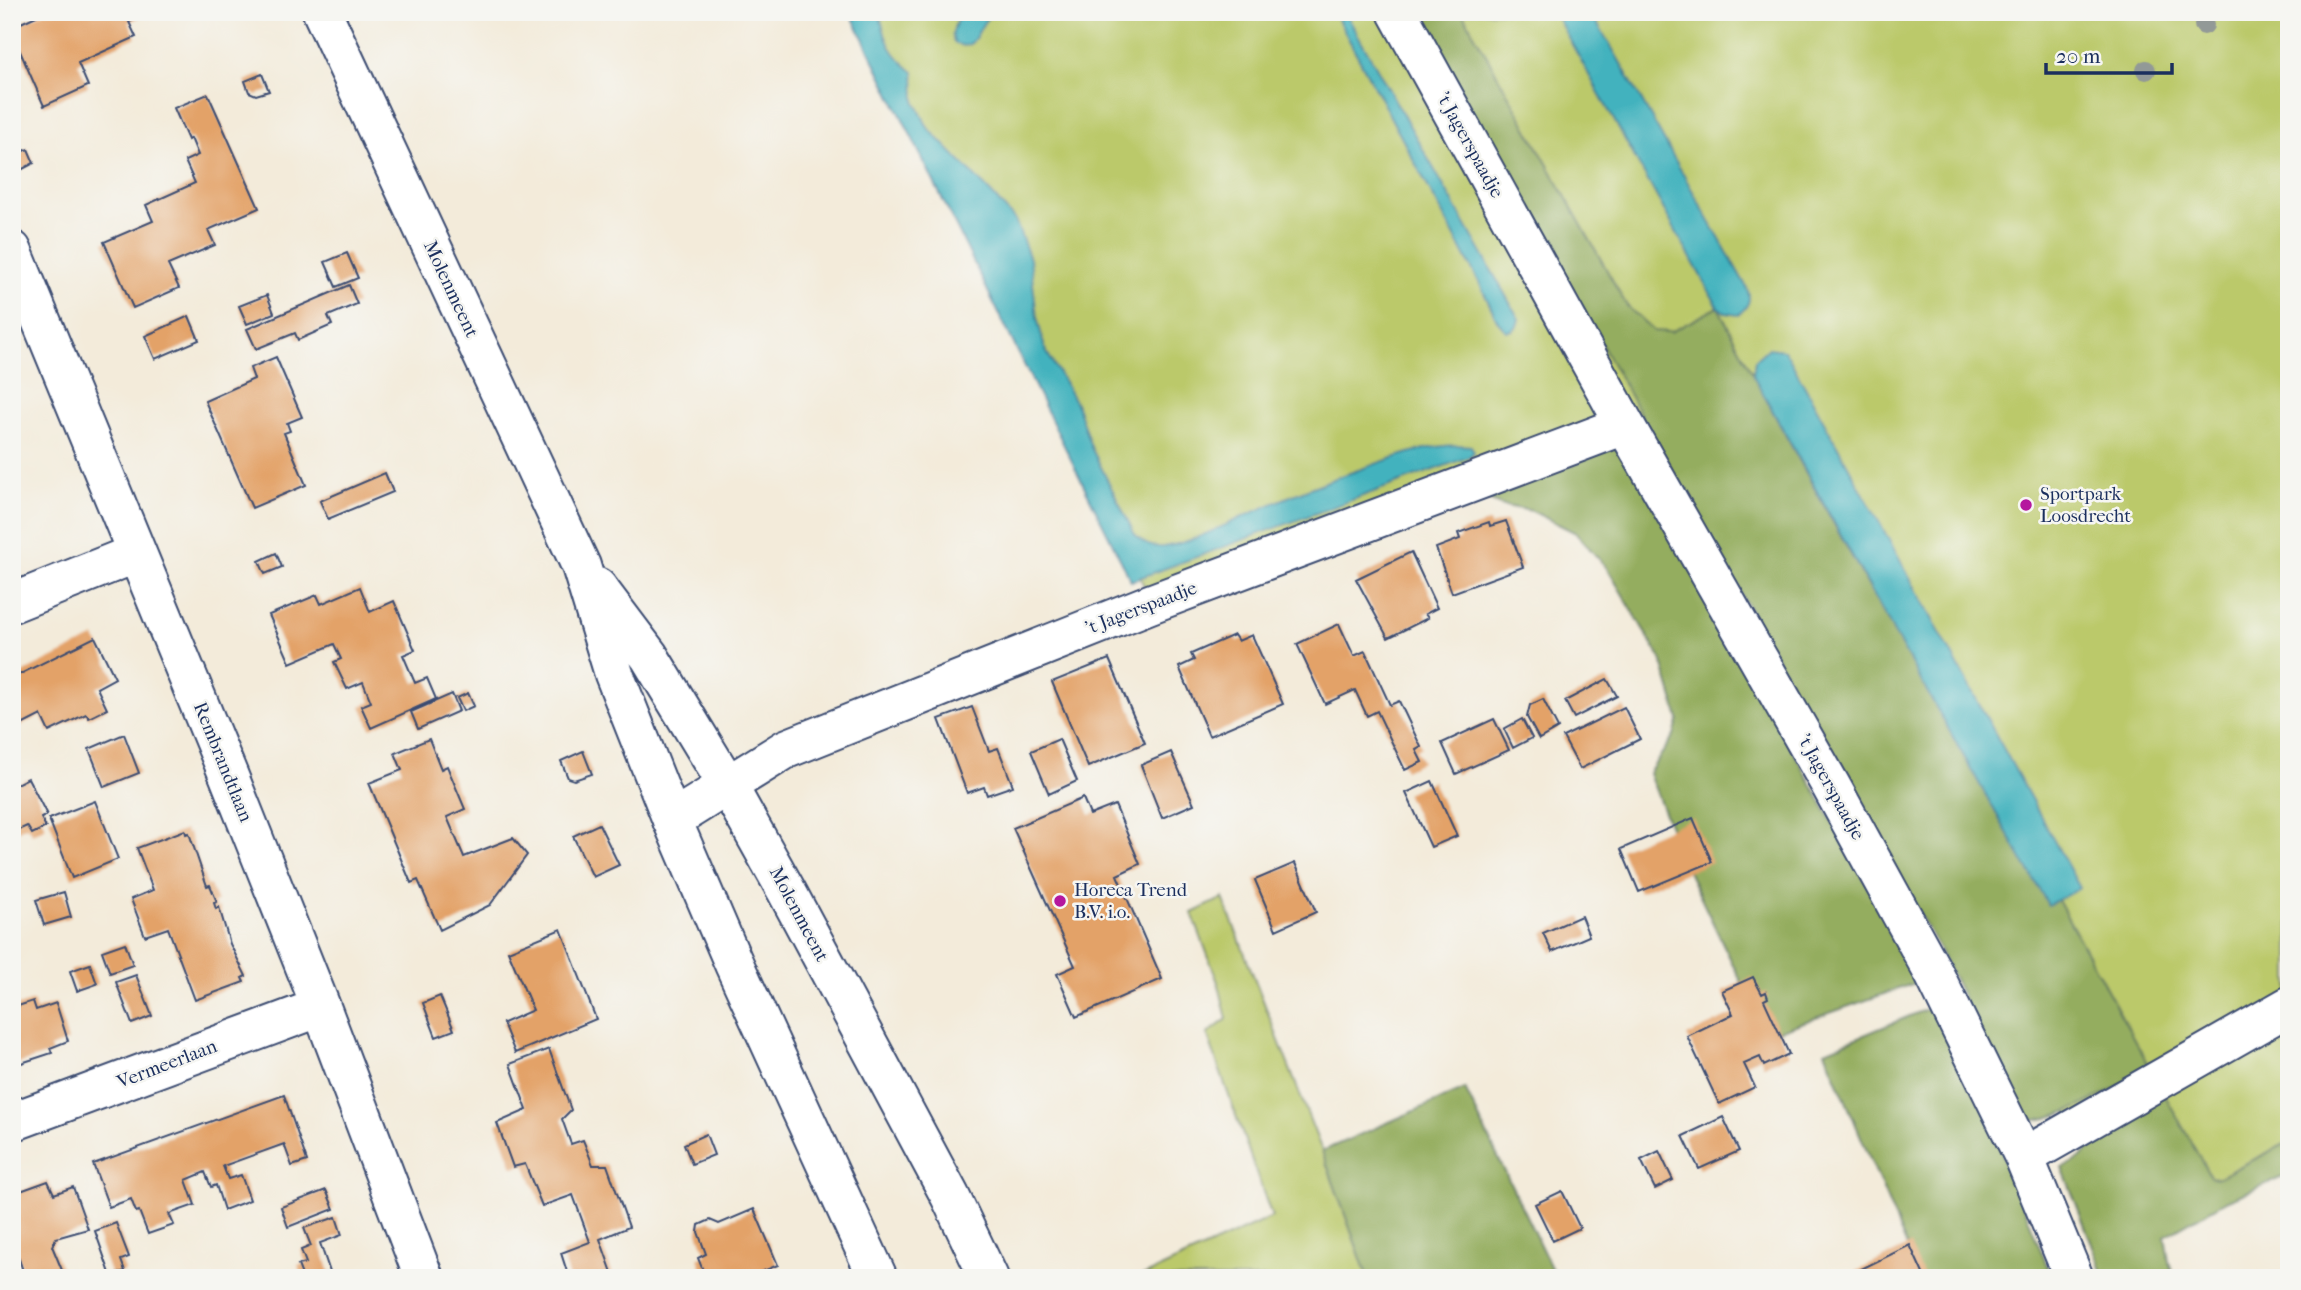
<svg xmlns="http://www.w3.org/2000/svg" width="2301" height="1290" viewBox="0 0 2301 1290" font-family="'IM FELL French Canon',serif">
	<rect width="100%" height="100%" fill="#f6f6f2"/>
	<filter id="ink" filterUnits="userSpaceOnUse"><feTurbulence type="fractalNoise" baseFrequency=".0143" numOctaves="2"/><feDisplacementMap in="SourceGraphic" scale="14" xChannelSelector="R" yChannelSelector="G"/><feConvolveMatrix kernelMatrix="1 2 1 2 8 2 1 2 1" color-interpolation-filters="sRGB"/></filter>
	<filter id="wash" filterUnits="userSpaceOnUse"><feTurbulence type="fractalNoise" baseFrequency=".00686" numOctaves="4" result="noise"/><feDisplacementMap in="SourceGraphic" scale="28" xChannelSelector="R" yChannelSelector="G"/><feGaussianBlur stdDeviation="1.57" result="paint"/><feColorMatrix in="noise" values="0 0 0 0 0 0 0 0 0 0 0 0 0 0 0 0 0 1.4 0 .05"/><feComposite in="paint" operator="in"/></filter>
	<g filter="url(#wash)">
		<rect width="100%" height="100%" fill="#f3ebda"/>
		<path fill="#bbc96b" stroke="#6b7c64" stroke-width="2" d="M 861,12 L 2289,12 L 2289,1142 L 2219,1177 L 2210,1178 L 2195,1151 L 2107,1191 L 1715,408 L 1152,602 Z
			M 1223,898 L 1322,1151 L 1368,1278 L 1139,1278 L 1272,1217 L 1207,1034 L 1227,1019 L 1219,985 L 1192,913 Z"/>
		<path fill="#94ad5f" stroke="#586e5e" stroke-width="2" d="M 1416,12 L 1462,12 L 1627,306 L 1654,331 L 1671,332 L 1718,307 C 1822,509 1936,706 2048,904 L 2058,900 L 2150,1068 C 2111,1089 2068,1120 2024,1121 L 1938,947 Z
			M 1620,440 L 1921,981 L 1767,1035 L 1684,863 L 1649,773 L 1674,735 L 1679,719 L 1661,659 L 1607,568 L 1576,533 L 1532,511 L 1500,505 L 1467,490 L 1525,479 L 1573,465 Z
			M 1934,1006 L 1973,1080 L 2052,1278 L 1920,1278 L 1825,1051 Z
			M 2161,1088 L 2211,1178 L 2219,1177 L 2289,1142 L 2289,1177 L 2283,1177 L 2228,1200 L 2165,1236 L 2169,1262 L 2175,1278 L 2105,1278 L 2062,1167 L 2075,1162 Z
			M 1465,1089 L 1556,1278 L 1368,1278 L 1322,1151 Z"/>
		<path fill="#43b2be" stroke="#2f708e" stroke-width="2" d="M 850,12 L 879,12 C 886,41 890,54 914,72 L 915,101 L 928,128 L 992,194 L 1015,220 L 1030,259 L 1037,317 L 1045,349 L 1076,403 L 1091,447 L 1135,535 C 1143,544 1151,548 1163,547 C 1191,543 1218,528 1243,517 C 1284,498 1325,481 1367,467 C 1401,455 1436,442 1471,446 L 1474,452 L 1469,457 L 1131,581 Z
			M 961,12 L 1058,12 C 1039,22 1018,10 998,13 C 977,15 980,51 960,45 C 945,42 957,20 961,12 Z
			M 1334,12 L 1345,12 L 1519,319 L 1517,326 L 1513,330 L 1506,331 L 1498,322 L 1478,280 Z
			M 1554,12 L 1590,12 L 1615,53 L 1746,286 C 1752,299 1749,306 1738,315 L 1726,313 L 1718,307 Z
			M 1768,348 L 1784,350 L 1788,356 L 2080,888 L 2048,905 L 1906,654 L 1753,375 L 1755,360 Z"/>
		<g id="blocks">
			<path fill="#e3a267" d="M 45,12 L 150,12 L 129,22 L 136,37 L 78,63 L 88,86 L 44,106 L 12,33 L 12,27 Z
				M 262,74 L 269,91 L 256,95 L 249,92 L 245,81 Z
				M 208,94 L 259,208 L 208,230 L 215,245 L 168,265 L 179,288 L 133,308 L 104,242 L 153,221 L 146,205 L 195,183 L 185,161 L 198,155 L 191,138 L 188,140 L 174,108 Z
				M 28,149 L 34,163 L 17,172 L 12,156 Z
				M 347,253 L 358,278 L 336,287 L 325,262 Z
				M 349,285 L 357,304 L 328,316 L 332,325 L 298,340 L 295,333 L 256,349 L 247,329 Z
				M 267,295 L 274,313 L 247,324 L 239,306 Z
				M 189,316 L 199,340 L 155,359 L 145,336 Z
				M 276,357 L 302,417 L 287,423 L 290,431 L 284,433 L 306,485 L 252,508 L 205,401 L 254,379 L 250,368 Z
				M 385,473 L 393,492 L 328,519 L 320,501 Z
				M 1506,521 L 1523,567 L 1452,593 L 1436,548 L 1460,539 L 1458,533 L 1489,522 L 1490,526 Z
				M 1411,552 L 1437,608 L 1425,614 L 1428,618 L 1388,638 L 1356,579 Z
				M 276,553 L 282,567 L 265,574 L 259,561 Z
				M 360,587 L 370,612 L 394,601 L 415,650 L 403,655 L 415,683 L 427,678 L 436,699 L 371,728 L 361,706 L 371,702 L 363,682 L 347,689 L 334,662 L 341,659 L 334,644 L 290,663 L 269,615 L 317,595 L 321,604 Z
				M 1339,624 L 1354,656 L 1365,651 L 1390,705 L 1399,701 L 1421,747 L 1416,750 L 1422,762 L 1405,770 L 1377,711 L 1367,716 L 1355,690 L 1325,704 L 1297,644 Z
				M 1234,635 L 1238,641 L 1252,635 L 1283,704 L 1209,736 L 1179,667 L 1194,660 L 1191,654 Z
				M 95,637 L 115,678 L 97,688 L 107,709 L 89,718 L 86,714 L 49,732 L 41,715 L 12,730 L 12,678 Z
				M 1109,659 L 1145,743 L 1088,767 L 1052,682 Z
				M 1607,679 L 1617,696 L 1574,718 L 1565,701 Z
				M 468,693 L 474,706 L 463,711 L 457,698 Z
				M 452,694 L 459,711 L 418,729 L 411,712 Z
				M 1543,699 L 1558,728 L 1539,739 L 1527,717 L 1530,705 Z
				M 972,707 L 989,751 L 998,748 L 1013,786 L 987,795 L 984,787 L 967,793 L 939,719 Z
				M 1624,707 L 1640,739 L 1580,769 L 1563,737 Z
				M 1494,719 L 1509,750 L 1456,774 L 1442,743 Z
				M 1522,719 L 1532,738 L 1513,748 L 1504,729 Z
				M 124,734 L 139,773 L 104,787 L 89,749 Z
				M 429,739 L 441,769 L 447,766 L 465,809 L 447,817 L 464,857 L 513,838 L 527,855 L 490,905 L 440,930 L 418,880 L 411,883 L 369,783 L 402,770 L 395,753 Z
				M 1059,739 L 1077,781 L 1049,794 L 1031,751 Z
				M 583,751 L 592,774 L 574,780 L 568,778 L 561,761 Z
				M 1171,752 L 1194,804 L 1162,818 L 1141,765 Z
				M 28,778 L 47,815 L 41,818 L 46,827 L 32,834 L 27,826 L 12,833 L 12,786 Z
				M 1432,781 L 1457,836 L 1431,847 L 1406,793 Z
				M 1083,798 L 1090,815 L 1115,805 L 1140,864 L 1117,875 L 1162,979 L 1076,1017 L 1057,974 L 1075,966 L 1013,828 Z
				M 95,801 L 118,859 L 72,878 L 49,819 Z
				M 1693,818 L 1712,862 L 1639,892 L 1621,849 Z
				M 599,824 L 619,865 L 593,877 L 573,836 Z
				M 185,830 L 186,834 L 189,833 L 207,886 L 210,885 L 217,902 L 214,903 L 216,909 L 219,907 L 230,944 L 246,976 L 242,978 L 244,982 L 195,1000 L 168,928 L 145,936 L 131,899 L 153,890 L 137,848 Z
				M 1295,863 L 1316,912 L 1276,930 L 1255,880 Z
				M 64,892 L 71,917 L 44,925 L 36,900 Z
				M 1581,916 L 1589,936 L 1552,952 L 1543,933 Z
				M 561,929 L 596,1019 L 515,1053 L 503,1023 L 533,1010 L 508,951 Z
				M 125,943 L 133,965 L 110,973 L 102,951 Z
				M 90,964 L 97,984 L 77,991 L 70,971 Z
				M 136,975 L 152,1016 L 132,1024 L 116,982 Z
				M 1753,977 L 1762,994 L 1766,992 L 1768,998 L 1764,1000 L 1789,1054 L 1764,1066 L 1760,1057 L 1744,1064 L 1755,1087 L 1719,1104 L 1687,1036 L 1733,1014 L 1722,991 Z
				M 440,996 L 454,1030 L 436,1037 L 423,1003 Z
				M 33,1001 L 36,1010 L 56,1003 L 68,1041 L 50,1048 L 52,1053 L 12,1066 L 12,1008 Z
				M 549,1049 L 571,1110 L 562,1119 L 571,1144 L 583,1140 L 593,1165 L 607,1165 L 629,1227 L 600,1239 L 614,1278 L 569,1278 L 561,1253 L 590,1242 L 573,1195 L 542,1206 L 525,1164 L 513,1167 L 497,1123 L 527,1110 L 510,1064 Z
				M 284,1095 L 307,1161 L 292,1166 L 284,1144 L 223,1166 L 228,1179 L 241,1175 L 250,1200 L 224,1210 L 216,1185 L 211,1187 L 205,1172 L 186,1180 L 195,1205 L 169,1214 L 174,1225 L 148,1234 L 139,1211 L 136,1212 L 131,1199 L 109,1207 L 93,1164 Z
				M 1723,1117 L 1739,1151 L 1699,1169 L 1683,1136 Z
				M 706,1134 L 714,1155 L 692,1164 L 684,1144 Z
				M 1659,1151 L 1673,1180 L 1655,1189 L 1641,1160 Z
				M 48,1181 L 54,1194 L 73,1187 L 88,1229 L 56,1238 L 52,1246 L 64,1275 L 57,1278 L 40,1278 L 38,1272 L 25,1277 L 18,1256 L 12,1259 L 12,1194 Z
				M 326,1190 L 334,1209 L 288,1227 L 281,1207 Z
				M 1562,1191 L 1580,1228 L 1553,1241 L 1535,1204 Z
				M 754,1209 L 778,1265 L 746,1278 L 706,1278 L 698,1258 L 706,1254 L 698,1232 L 699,1225 L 710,1220 L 719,1224 Z
				M 336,1217 L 342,1235 L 320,1243 L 332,1278 L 303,1278 L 298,1265 L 306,1263 L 301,1250 L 311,1246 L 304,1228 Z
				M 116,1223 L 129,1257 L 121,1260 L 125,1271 L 111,1276 L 95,1231 Z
				M 1910,1245 L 1925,1278 L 1850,1278 L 1849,1275 Z"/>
		</g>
	</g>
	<g filter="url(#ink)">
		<use href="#blocks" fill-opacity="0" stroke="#3b4b71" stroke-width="2"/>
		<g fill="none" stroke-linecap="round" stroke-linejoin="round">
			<g stroke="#3b4b71" stroke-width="42">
				<path id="minor" d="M 1397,12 L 1625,425 L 1831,786 L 1934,974 L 2024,1157 L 2074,1278
					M 12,250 L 228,774 L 321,1007 L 424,1278
					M 12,603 L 137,553
					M 672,820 L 786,749 L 1150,604 L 1625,425
					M 12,1122 L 321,1007
					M 2024,1157 L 2289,1006"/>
			</g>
			<g stroke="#3b4b71" stroke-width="42">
				<path id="major" d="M 322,12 L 581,566 L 614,674 L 672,820 L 734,964 L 878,1278
					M 597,587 L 649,656 L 728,786 L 786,890 L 950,1196 L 989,1278"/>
			</g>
			<use href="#minor" stroke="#fff" stroke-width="38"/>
			<use href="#major" stroke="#fff" stroke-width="38"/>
		</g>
		<g fill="#929997">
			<circle cx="2204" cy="25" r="10"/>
			<circle cx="2146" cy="70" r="10"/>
		</g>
	</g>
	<g fill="#b5179e" stroke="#f6f6f2" stroke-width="2.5">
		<circle cx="2026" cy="505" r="7"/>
		<circle cx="1060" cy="901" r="7"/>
	</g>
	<g text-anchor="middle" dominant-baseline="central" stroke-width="5" stroke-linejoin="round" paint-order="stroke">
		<g font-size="19" fill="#1b2f5e" stroke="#f6f6f2">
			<text transform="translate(1470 145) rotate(61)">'t Jagerspaadje</text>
			<text transform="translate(451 289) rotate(65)">Molenmeent</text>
			<text transform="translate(1141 608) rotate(-21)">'t Jagerspaadje</text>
			<text transform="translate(223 762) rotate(68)">Rembrandtlaan</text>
			<text transform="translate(1831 787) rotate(61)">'t Jagerspaadje</text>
			<text transform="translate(799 914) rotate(62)">Molenmeent</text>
			<text transform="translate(167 1064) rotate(-21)">Vermeerlaan</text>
		</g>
		<g font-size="19" fill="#1b2f5e" stroke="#f6f6f2" text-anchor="start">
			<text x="2040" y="494">Sportpark<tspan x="2040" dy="22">Loosdrecht</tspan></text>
			<text x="1074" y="890">Horeca Trend<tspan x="1074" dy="22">B.V. i.o.</tspan></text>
		</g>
	</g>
	<rect width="2301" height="1290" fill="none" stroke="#f6f6f2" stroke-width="42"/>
	<path d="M2046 63v10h126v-10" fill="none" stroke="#1b2f5e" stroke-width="3.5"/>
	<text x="2056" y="63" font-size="21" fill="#1b2f5e" stroke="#f6f6f2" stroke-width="5" paint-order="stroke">20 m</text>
</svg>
